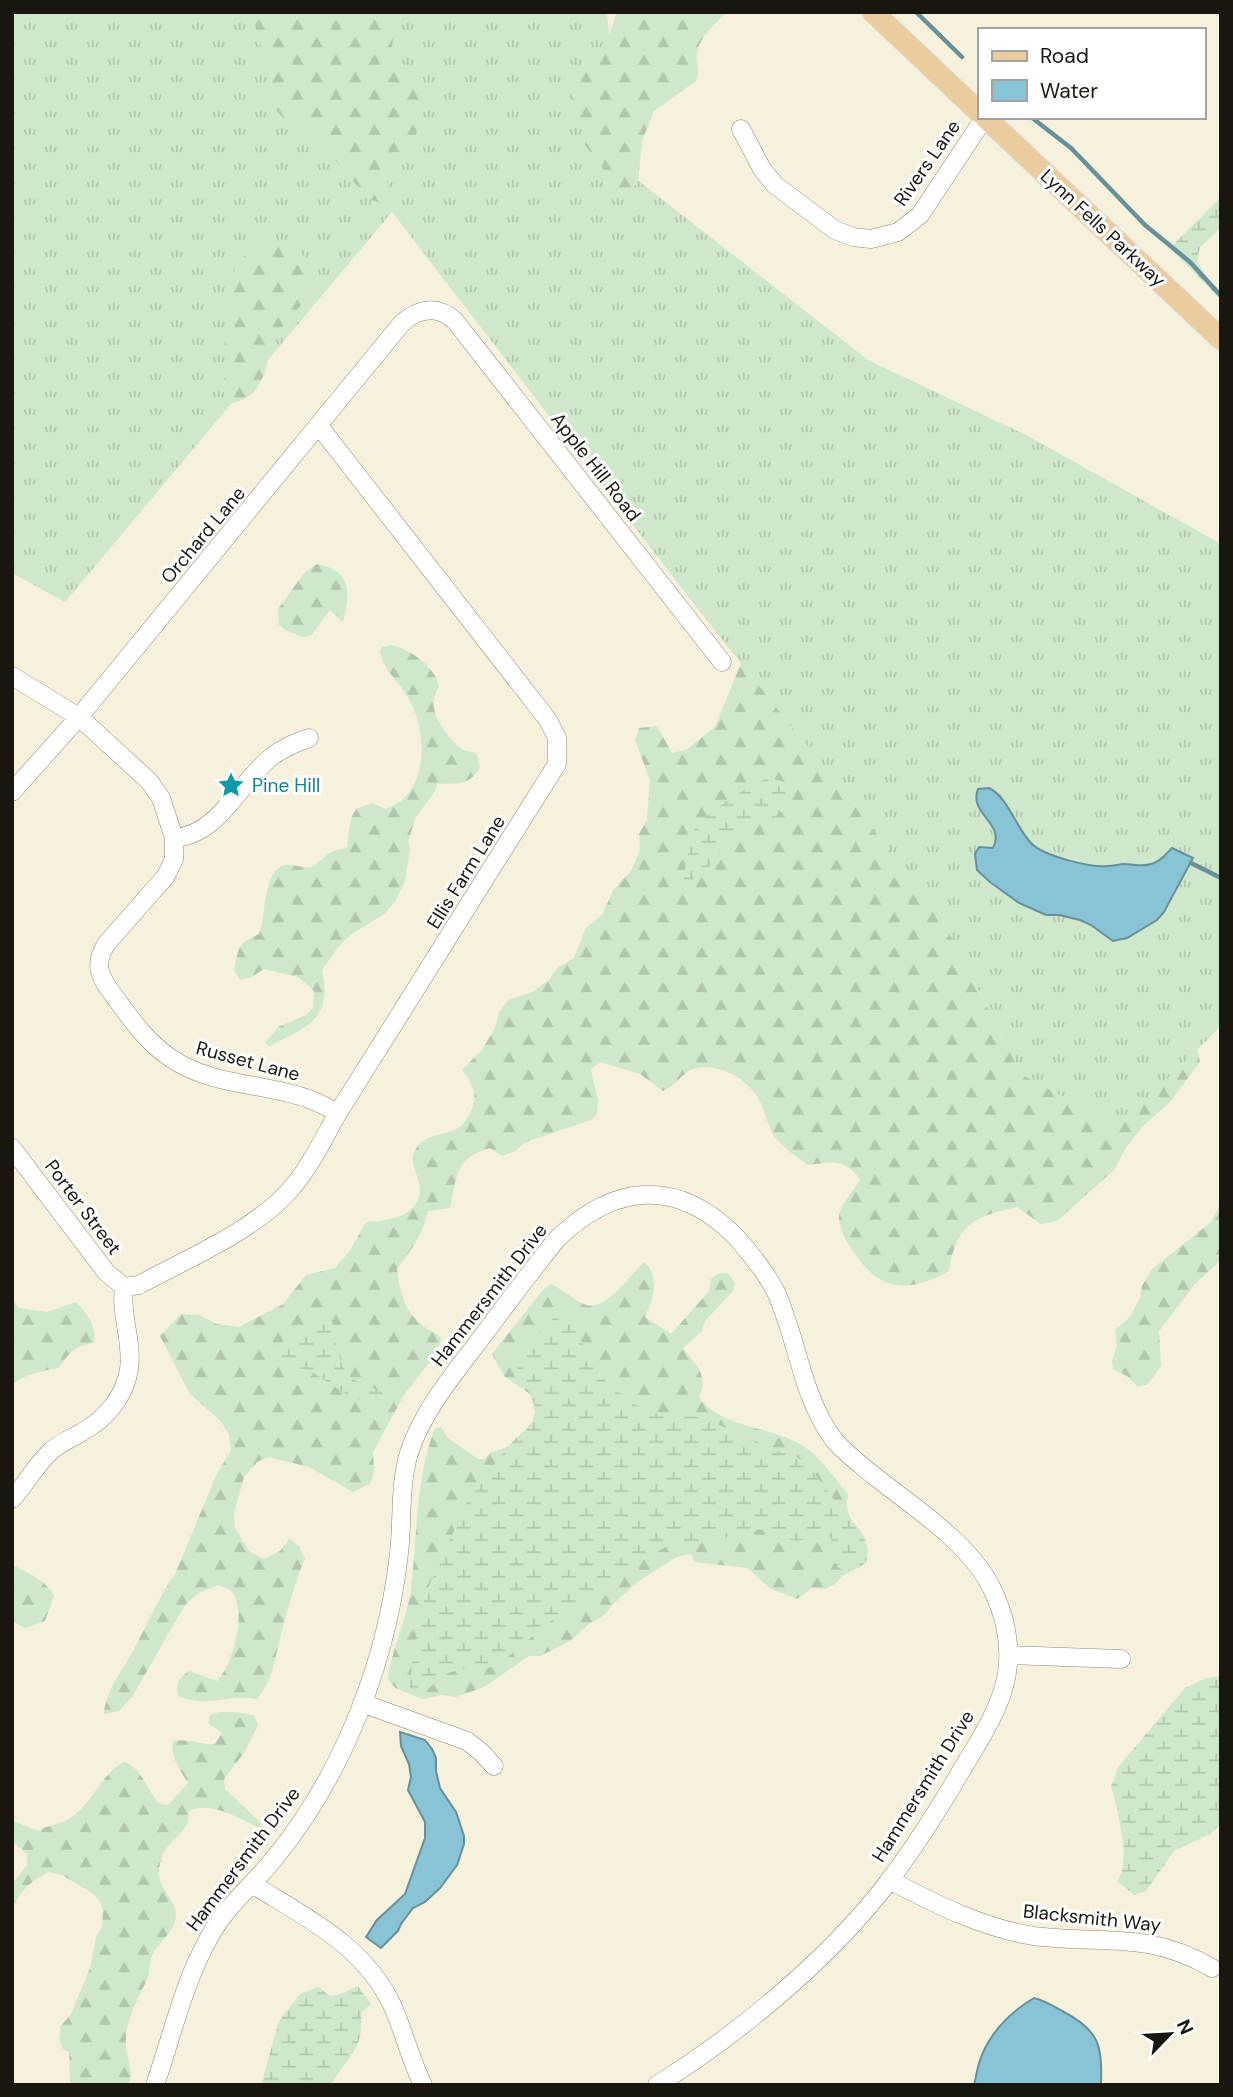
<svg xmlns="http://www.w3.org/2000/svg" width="1233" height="2097" viewBox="0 0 1233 2097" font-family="'DM Sans',sans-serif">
	<defs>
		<pattern id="grass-tufts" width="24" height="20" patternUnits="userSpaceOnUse" patternTransform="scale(1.75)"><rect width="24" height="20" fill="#cfe8cb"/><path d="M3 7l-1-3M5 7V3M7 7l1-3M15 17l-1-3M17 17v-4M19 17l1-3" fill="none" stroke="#b1c6ad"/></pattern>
		<pattern id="forest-firs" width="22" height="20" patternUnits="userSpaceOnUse" patternTransform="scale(1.75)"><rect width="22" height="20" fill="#cfe8cb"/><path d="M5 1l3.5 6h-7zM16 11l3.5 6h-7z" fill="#b1c6ad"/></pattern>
		<pattern id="wetland-marsh" width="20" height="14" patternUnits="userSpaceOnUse" patternTransform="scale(1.75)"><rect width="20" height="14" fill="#cfe8cb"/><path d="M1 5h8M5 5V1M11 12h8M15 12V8" fill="none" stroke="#b1c6ad"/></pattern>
	</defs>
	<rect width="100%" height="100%" fill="#f6f1dc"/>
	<path fill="url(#grass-tufts)" d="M 12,12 L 607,12 L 622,168 L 868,360 L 1030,437 L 1221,544 L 1221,1021 L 1218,1029 L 1119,1127 L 1021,1074 L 938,911 L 697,608 L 392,212 L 65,602 L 12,573 Z"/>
	<path fill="url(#forest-firs)" d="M 251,12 L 371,12 L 391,27 L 395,34 L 391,48 L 391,55 L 405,77 L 424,96 L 425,108 L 414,140 L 389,164 L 385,174 L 392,201 C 382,206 377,202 367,197 L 307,128 L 301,124 L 285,120 L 274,108 L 275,92 Z
		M 617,12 L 726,12 C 716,25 700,35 697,53 C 695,63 701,71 696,81 L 654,111 L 642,141 L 638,182 L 628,193 L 622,194 L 585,145 L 573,88 L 576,76 L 596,59 L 607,41 Z
		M 266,239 L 301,252 C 305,261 316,269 317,279 C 312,286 308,294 303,302 C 295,313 282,324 276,337 C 264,366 266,401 225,404 L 224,381 L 228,366 L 223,332 L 229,321 L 235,269 L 251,246 Z
		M 317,564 C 353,571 350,592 343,622 L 330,610 L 311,636 L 303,637 L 285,630 L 279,625 L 278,609 L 305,572 Z
		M 391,645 C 411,650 434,665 439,686 C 436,693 432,700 434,708 C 436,721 451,742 462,749 C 466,752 473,751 477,754 L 480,768 C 468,787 455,783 437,784 L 434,793 L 416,817 L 408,841 L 410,848 L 405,881 L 394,903 L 384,914 L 352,934 L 339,946 L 322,970 C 333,1020 307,1027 269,1046 L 265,1043 L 278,1027 L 306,1015 L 313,1008 L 314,991 L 298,977 L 264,969 L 250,978 L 240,980 L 234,970 C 239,947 237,944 259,934 C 267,915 262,870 285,865 C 294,864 303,869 312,867 L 331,852 L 347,847 C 350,833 348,821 356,809 L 372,803 L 386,809 C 391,806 397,804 401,801 C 429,777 426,725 407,696 C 398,680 382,669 380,650 L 383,647 Z
		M 741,663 L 938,911 L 1021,1074 L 1119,1127 L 1197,1049 L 1200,1062 L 1170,1102 L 1142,1127 L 1126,1148 L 1114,1170 L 1057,1221 L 1041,1224 L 1017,1207 C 973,1217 957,1224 949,1271 C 912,1292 881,1293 856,1255 C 849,1246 841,1233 839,1221 C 837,1205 854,1193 860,1179 C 843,1158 834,1162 808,1165 C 797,1157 783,1148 775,1137 C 767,1125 765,1110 758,1098 C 746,1077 716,1062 693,1069 C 683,1072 676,1086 663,1091 L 640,1074 L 600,1062 L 591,1069 L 598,1100 L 597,1114 L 591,1120 L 526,1142 L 515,1151 L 502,1156 L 490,1148 C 455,1158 457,1176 450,1208 L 428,1211 C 423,1234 411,1251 397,1269 C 400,1292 404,1311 423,1326 C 430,1331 436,1332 442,1339 L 433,1358 L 404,1395 L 373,1452 L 374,1473 L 370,1484 L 353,1492 L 309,1467 L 268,1457 L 257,1462 L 244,1477 L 234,1513 L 235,1528 L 249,1551 L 264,1559 L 280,1551 L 289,1539 L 299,1546 L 305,1559 C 295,1582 289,1604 283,1627 C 276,1651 274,1680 257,1699 C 231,1694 204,1708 178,1696 C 175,1684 179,1678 189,1671 L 217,1681 C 233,1665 249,1608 230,1590 C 227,1588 223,1587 219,1585 L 200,1592 L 185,1605 L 132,1697 L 119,1711 L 104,1714 C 106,1690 122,1671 133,1651 C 147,1625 158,1598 175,1574 L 216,1476 L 231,1450 L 229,1435 L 222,1422 L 190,1394 L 160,1336 L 181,1314 L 199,1315 L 217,1324 L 239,1327 L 283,1304 L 306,1275 L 335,1268 L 349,1252 L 366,1222 C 387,1221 420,1217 420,1189 C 420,1175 406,1162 417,1147 C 433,1126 459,1143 472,1109 C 478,1093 472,1083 462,1070 L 482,1050 L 495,1028 L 499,1012 L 508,1000 L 532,992 L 549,980 L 556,969 L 574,958 L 586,928 L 602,915 L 614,889 L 631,871 L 640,850 L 639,834 L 647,820 L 650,780 L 635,740 L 639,728 L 657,726 L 672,753 L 686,750 L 715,727 Z
		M 1221,1203 L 1221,1260 L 1195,1284 L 1159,1331 L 1161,1366 L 1148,1384 L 1138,1387 L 1127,1376 L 1113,1369 L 1112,1361 L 1117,1346 L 1115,1330 L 1130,1317 L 1140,1298 L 1142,1286 L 1152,1269 L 1211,1222 Z
		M 644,1262 C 661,1277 653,1299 645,1317 L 671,1334 L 709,1291 L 711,1279 L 719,1273 L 728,1273 L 735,1283 L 733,1291 L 705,1321 L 702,1331 L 683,1348 C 696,1366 709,1374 699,1397 C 721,1428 768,1426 798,1443 C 820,1455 832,1475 848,1494 C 848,1498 846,1501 847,1505 C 848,1528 873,1534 866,1562 L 843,1576 L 834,1585 L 825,1589 L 812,1588 L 797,1599 L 769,1588 L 748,1568 L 694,1562 L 692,1555 L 687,1554 L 675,1558 L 639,1581 L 611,1606 L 605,1615 L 590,1623 L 570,1641 L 540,1656 L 529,1656 L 484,1687 L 456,1697 L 442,1695 L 423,1699 L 395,1688 L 388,1679 C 391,1651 405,1624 410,1595 C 418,1540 414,1481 435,1428 L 441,1427 L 448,1438 L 478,1459 L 484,1459 L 490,1453 L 510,1446 L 532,1423 L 535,1413 L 530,1394 L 504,1376 L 492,1354 L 542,1291 L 550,1284 C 563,1289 572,1299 584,1304 C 605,1314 631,1274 644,1262 Z
		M 12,1299 L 19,1308 L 47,1312 L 76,1302 C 87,1313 97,1327 94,1343 C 75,1346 69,1352 59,1368 C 43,1371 25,1373 12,1385 Z
		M 12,1565 C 26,1571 48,1582 54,1596 L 45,1621 L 25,1628 L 12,1621 Z
		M 219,1712 L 236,1712 L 254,1715 L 258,1726 L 244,1753 L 224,1779 L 225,1789 L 262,1824 L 261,1828 C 238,1820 214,1800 189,1811 C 188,1816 189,1822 186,1826 C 178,1839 165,1844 161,1860 C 152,1889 175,1893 176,1915 C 176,1931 158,1942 152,1956 C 150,1963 150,1970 148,1977 C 139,1998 125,2019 126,2043 C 126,2059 134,2066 129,2085 L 70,2085 L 69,2052 L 63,2049 L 59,2039 L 61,2026 L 71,2014 L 90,1968 L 96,1937 L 102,1927 L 103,1911 L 100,1901 L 92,1893 L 62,1875 L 48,1872 C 31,1881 17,1893 12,1912 L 12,1884 L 27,1865 L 27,1854 L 12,1841 L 12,1820 L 37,1831 C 48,1825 63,1824 73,1816 C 94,1801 101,1774 124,1762 C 143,1768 147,1792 160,1804 L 168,1805 L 188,1783 C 180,1769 170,1759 173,1741 C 189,1738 200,1745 215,1744 L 222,1733 L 208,1723 L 210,1715 Z"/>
	<path fill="url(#wetland-marsh)" d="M 1221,197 L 1221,228 L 1200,247 L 1197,261 L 1210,281 L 1221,291 L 1221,300 L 1170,248 Z
		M 770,778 L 784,782 L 787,789 L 785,809 L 773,818 L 739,831 L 709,867 L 689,882 L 683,882 C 683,875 692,835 695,829 C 703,815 754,781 770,778 Z
		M 567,1311 L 574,1311 L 574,1323 L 586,1352 L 602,1377 L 610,1386 L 642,1409 L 661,1415 L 701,1417 L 778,1451 L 787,1450 L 808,1465 L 847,1517 C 862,1529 871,1544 866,1562 C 855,1574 835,1575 832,1555 C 832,1549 833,1545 831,1538 L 819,1536 L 797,1541 L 776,1537 L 762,1530 L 754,1529 L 718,1540 L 667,1546 L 625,1571 L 591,1599 L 551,1621 L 497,1666 L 482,1669 L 468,1668 L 448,1673 L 417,1697 L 410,1689 C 412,1657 420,1595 438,1568 L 469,1496 L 477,1489 C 489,1472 502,1453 516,1438 C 523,1432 531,1427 534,1418 C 543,1390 500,1378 526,1344 C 530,1340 534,1337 538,1334 C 547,1325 554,1314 567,1311 Z
		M 323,1318 L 332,1322 C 337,1340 337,1367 353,1379 C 362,1385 374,1387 383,1393 L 385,1398 L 383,1402 L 379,1404 L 350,1397 L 309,1370 L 287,1366 L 273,1360 L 266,1351 Z
		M 1221,1676 L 1221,1824 L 1210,1834 L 1174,1851 L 1146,1891 L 1134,1895 L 1117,1881 L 1122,1872 L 1124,1849 L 1118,1812 L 1111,1786 L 1119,1766 L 1185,1688 L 1206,1678 Z
		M 358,1986 L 371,2004 L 362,2012 C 360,2021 362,2032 359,2040 C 354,2055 339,2070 331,2085 L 261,2085 L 279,2021 L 300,1994 L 318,1987 L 330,1996 L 341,1994 Z"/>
	<path fill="#88c4d5" stroke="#66909a" stroke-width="2" d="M 989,788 C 1008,797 1016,828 1031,843 C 1043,856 1091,868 1108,866 C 1114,866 1119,864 1124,864 C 1133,864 1143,867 1151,864 C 1160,862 1166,854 1172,848 L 1193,858 L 1164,912 L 1157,920 L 1127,938 L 1113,941 L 1091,925 L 1080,920 L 1059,915 L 1046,915 L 1019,903 L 990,882 L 977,870 L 975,854 L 979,847 L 993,848 C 1006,823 968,814 978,789 Z
		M 400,1732 L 425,1740 L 432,1749 L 436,1758 L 436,1771 L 440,1788 L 456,1812 L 464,1836 L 464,1844 L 457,1865 L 440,1888 L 425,1902 L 413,1908 L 401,1924 L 398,1931 L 381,1948 L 366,1937 L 377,1920 L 405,1894 L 425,1838 L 425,1822 L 408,1790 L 411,1777 L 409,1764 L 401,1746 Z
		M 1034,1998 C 1046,2001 1053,2006 1064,2012 C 1100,2031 1102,2046 1101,2085 L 974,2085 C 976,2078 977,2070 979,2063 C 988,2035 1009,2013 1034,1998 Z"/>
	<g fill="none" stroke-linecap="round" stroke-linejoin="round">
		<path stroke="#66909a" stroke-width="4.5" d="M 916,12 L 962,57
			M 1031,117 L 1071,148 L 1145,225 L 1190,262 L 1221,296
			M 1191,863 L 1221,878"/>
		<g stroke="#8c8875" stroke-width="19">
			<path id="minor" d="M 741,129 L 762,169 L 775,185 L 835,230 L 853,237 L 871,239 L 898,232 L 920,215 L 985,117
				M 12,676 L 79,717 L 149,781 L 161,798 L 174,838
				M 309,738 C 295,743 282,748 270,758 C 239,783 219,835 174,838 L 174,859 L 166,876 L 107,943 C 91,967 102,980 117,1000 C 133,1022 149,1044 172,1059 C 213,1086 264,1083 309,1099 C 319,1103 329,1108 338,1113
				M 12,792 L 79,717 L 402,323 C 419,308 438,305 455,321 L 722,662
				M 12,1148 L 106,1272 L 124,1287
				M 124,1287 L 139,1285 C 186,1259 254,1231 289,1191 C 310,1168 323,1139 338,1113 L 557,764 L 557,738 L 548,720 L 319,426
				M 12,1499 C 26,1484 35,1466 50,1452 C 59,1443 71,1439 82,1432 C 106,1419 125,1396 129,1369 C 133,1341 120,1315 124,1287
				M 1009,1655 L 1121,1659
				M 362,1703 L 467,1741 L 481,1752 L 494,1766
				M 889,1880 C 936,1904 982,1928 1034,1936 C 1103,1945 1147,1930 1212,1968
				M 252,1884 C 305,1917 364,1945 392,2005 C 404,2031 410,2059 423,2085
				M 155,2085 C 172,2036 184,1981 210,1936 C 226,1906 253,1885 274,1859 C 304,1822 330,1779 349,1736 C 375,1678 392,1617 399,1553 C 403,1520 399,1486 409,1453 C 422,1412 453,1375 479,1341 C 504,1307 530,1273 556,1240 C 614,1183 678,1177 737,1238 C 751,1254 765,1271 775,1290 C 798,1339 801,1396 834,1440 C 845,1453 860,1464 873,1475 C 913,1507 971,1543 993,1591 C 1005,1616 1011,1645 1007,1673 C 1002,1706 981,1738 964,1766 C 939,1809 912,1852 882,1890 C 823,1964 737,2035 657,2085"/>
		</g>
		<g stroke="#dfdedd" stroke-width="23">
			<path id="major" d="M 873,12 L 979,112
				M 985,117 L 1221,339"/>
		</g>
		<use href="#minor" stroke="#fff" stroke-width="18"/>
		<use href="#major" stroke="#ebcc9e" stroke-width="21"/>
	</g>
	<defs>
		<g id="sight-bare" transform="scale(2.1)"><path d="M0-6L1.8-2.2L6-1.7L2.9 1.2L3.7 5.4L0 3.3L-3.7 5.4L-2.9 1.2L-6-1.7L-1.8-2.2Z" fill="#0f9aa8" stroke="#fff" stroke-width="2.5" paint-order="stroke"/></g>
	</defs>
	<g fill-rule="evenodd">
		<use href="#sight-bare" x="231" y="785"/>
	</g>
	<g text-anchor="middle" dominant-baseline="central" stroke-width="6" stroke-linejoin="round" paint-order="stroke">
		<g font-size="19" fill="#18160f" stroke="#fff">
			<text transform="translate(927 163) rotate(-55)">Rivers Lane</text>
			<text transform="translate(1103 228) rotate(43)">Lynn Fells Parkway</text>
			<text transform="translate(596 467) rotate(52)">Apple Hill Road</text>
			<text transform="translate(203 535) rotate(-50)">Orchard Lane</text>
			<text transform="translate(466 872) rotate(-58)">Ellis Farm Lane</text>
			<text transform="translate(248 1061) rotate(15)">Russet Lane</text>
			<text transform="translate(83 1207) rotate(53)">Porter Street</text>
			<text transform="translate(489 1295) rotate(-52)">Hammersmith Drive</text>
			<text transform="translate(923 1786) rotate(-58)">Hammersmith Drive</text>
			<text transform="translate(243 1859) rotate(-53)">Hammersmith Drive</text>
			<text transform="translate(1092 1918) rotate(6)">Blacksmith Way</text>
		</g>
		<g font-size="19" fill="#0d838f" stroke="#fff" text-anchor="start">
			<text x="252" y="785">Pine Hill</text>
		</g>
	</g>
	<rect width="1233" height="2097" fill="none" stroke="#18160f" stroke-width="28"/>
	<rect x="978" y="28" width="228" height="91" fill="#ffffff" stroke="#a3a29f" stroke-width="2"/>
	<rect x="992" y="51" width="35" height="10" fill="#ebcc9e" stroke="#a3a29f" stroke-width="2"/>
	<text x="1040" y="63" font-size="21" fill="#18160f">Road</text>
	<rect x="992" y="80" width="35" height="21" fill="#88c4d5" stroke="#a3a29f" stroke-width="2"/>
	<text x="1040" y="98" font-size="21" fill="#18160f">Water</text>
	<g transform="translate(1170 2034) rotate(65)" stroke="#ffffff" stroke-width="5" paint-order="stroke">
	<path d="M0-5L12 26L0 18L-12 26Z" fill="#18160f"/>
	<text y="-10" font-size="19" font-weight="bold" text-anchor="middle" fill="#18160f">N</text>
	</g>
</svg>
